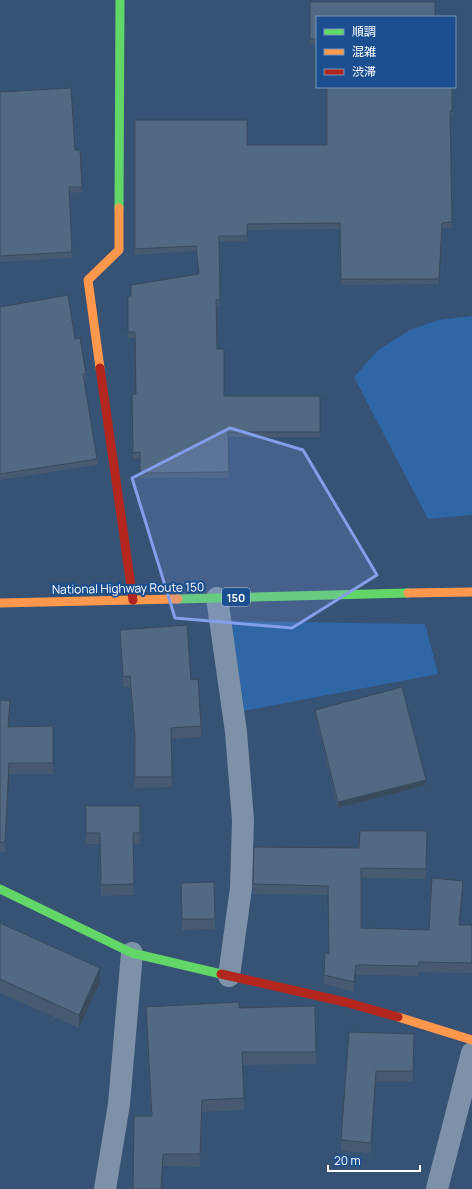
<svg xmlns="http://www.w3.org/2000/svg" width="472" height="1189" viewBox="0 0 472 1189" font-family="Manrope,'Noto Sans JP',sans-serif">
	<rect width="100%" height="100%" fill="#365274"/>
	<path fill="#2f66a5" d="M 472,316 L 472,515 L 428,519 L 354,377 L 378,350 L 410,330 L 438,320 Z
		M 220,621 L 425,624 L 438,674 L 233,713 Z"/>
	<g fill="none" stroke-linecap="round" stroke-linejoin="round">
		<path stroke="#7d92a8" stroke-width="22" d="M 217,598 L 236,732 L 243,820 L 241,888 L 229,976
			M 105,1189 L 119,1104 L 132,953
			M 437,1189 L 472,1053"/>
		<path stroke="#63d668" stroke-width="9" d="M 119,208 L 120,0
			M 178,599 L 408,593
			M 0,889 L 132,953 L 221,974"/>
		<path stroke="#ff974d" stroke-width="9" d="M 100,368 L 88,280 L 119,250 L 119,208
			M 408,593 L 472,592
			M 0,603 L 178,599
			M 398,1017 L 472,1040"/>
		<path stroke="#b3261e" stroke-width="9" d="M 100,368 L 133,600
			M 221,974 L 345,1002 L 398,1017"/>
	</g>
	<path fill="#475a72" d="M 310,2 L 317,17 L 317,45 L 310,44 Z
		M 452,87 L 452,116 L 450,116 L 452,228 L 442,228 L 439,284 L 341,285 L 340,229 L 247,230 L 247,241 L 219,241 L 220,305 L 216,305 L 217,349 L 224,396 L 320,396 L 320,437 L 228,437 L 229,478 L 140,478 L 140,458 L 133,459 L 132,394 L 136,394 L 135,338 L 128,338 L 128,296 L 131,296 L 199,274 L 196,251 L 135,255 L 135,120 L 247,145 L 327,145 Z
		M 0,92 L 75,150 L 82,187 L 82,192 L 69,193 L 72,258 L 0,262 Z
		M 0,307 L 75,339 L 86,374 L 86,379 L 84,380 L 97,459 L 97,465 L 0,480 Z
		M 120,630 L 191,680 L 201,726 L 201,737 L 171,739 L 172,787 L 135,788 L 135,747 L 130,687 L 123,687 L 120,640 Z
		M 0,700 L 10,712 L 9,727 L 53,726 L 53,774 L 9,774 L 5,852 L 0,852 Z
		M 315,710 L 426,785 L 338,808 L 315,715 Z
		M 86,806 L 140,806 L 140,844 L 133,844 L 134,895 L 101,896 L 100,844 L 86,844 Z
		M 427,831 L 426,879 L 361,878 L 361,928 L 429,930 L 463,891 L 460,925 L 472,925 L 472,973 L 419,972 L 419,976 L 356,975 L 354,992 L 324,984 L 324,975 L 329,954 L 328,895 L 253,894 L 253,884 L 359,848 Z
		M 214,882 L 215,929 L 182,930 L 181,883 Z
		M 0,923 L 100,982 L 79,1028 L 0,993 Z
		M 315,1006 L 316,1064 L 242,1065 L 244,1110 L 202,1112 L 200,1167 L 163,1166 L 162,1189 L 133,1189 L 151,1116 L 146,1019 L 146,1007 L 239,1008 Z
		M 349,1032 L 414,1034 L 413,1081 L 376,1081 L 371,1153 L 341,1151 L 341,1140 Z"/>
	<path fill="#394a5c" d="M 10,701 L 10,712 L 8,738 L 8,727 Z
		M 9,763 L 9,774 L 5,852 L 5,842 Z
		M 426,780 L 426,785 L 338,808 L 338,802 Z
		M 463,881 L 463,891 L 459,935 L 459,925 Z
		M 356,965 L 356,975 L 354,992 L 354,982 Z
		M 100,968 L 100,982 L 79,1028 L 79,1015 Z
		M 376,1071 L 376,1081 L 371,1153 L 371,1143 Z
		M 163,1154 L 163,1166 L 162,1189 L 161,1189 Z"/>
	<path fill="#526984" stroke="#394a5c" d="M 310,2 L 435,2 L 435,17 L 317,17 L 317,39 L 310,39 Z
		M 327,87 L 452,87 L 452,111 L 450,111 L 452,222 L 442,223 L 439,279 L 341,279 L 340,223 L 247,224 L 247,236 L 219,236 L 220,299 L 216,300 L 217,349 L 224,349 L 224,396 L 320,396 L 320,432 L 228,432 L 229,472 L 140,473 L 140,452 L 133,453 L 132,394 L 136,394 L 135,332 L 128,332 L 128,296 L 131,296 L 131,285 L 199,274 L 196,246 L 135,249 L 135,120 L 247,120 L 247,145 L 327,145 Z
		M 71,88 L 75,150 L 80,150 L 82,187 L 69,187 L 72,252 L 0,256 L 0,92 Z
		M 68,295 L 75,339 L 80,338 L 86,374 L 83,374 L 97,459 L 0,474 L 0,307 Z
		M 187,625 L 191,680 L 198,679 L 201,726 L 171,728 L 172,777 L 135,777 L 135,736 L 130,676 L 123,677 L 120,630 Z
		M 402,687 L 426,780 L 338,802 L 315,710 Z
		M 0,700 L 10,701 L 8,727 L 53,726 L 53,763 L 9,763 L 5,842 L 0,842 Z
		M 86,806 L 140,806 L 140,833 L 133,833 L 134,884 L 101,885 L 100,833 L 86,833 Z
		M 360,831 L 427,831 L 426,869 L 361,868 L 361,928 L 429,930 L 432,878 L 463,881 L 459,925 L 472,925 L 472,963 L 419,962 L 419,966 L 356,965 L 354,982 L 324,975 L 325,953 L 329,954 L 328,886 L 253,884 L 254,847 L 359,848 Z
		M 214,882 L 215,919 L 182,919 L 181,883 Z
		M 0,923 L 100,968 L 79,1015 L 0,979 Z
		M 239,1002 L 239,1008 L 315,1006 L 316,1052 L 242,1052 L 244,1098 L 202,1100 L 200,1154 L 163,1154 L 161,1189 L 133,1189 L 134,1116 L 152,1116 L 146,1007 Z
		M 349,1032 L 414,1034 L 413,1071 L 376,1071 L 371,1143 L 341,1140 Z"/>
	<path fill="#839eea" fill-opacity="0.2" stroke="#839eea" stroke-width="3" stroke-linejoin="round" d="M 230,428 L 303,450 L 377,575 L 292,628 L 175,618 L 132,478 Z"/>
	<g text-anchor="middle" dominant-baseline="central" stroke-width="4" stroke-linejoin="round" paint-order="stroke">
		<rect fill="#1b4f8f" stroke="#bbcadd" stroke-width="1" x="222" y="588" width="28" height="18" rx="3"/>
		<g font-size="11" font-weight="bold" fill="#fff">
			<text x="236" y="597">150</text>
		</g>
		<g font-size="12" fill="#fff" stroke="#1b4f8f">
			<text transform="translate(128 588) rotate(-1)">National Highway Route 150</text>
		</g>
	</g>
	<rect x="316" y="16" width="140" height="72" fill="#1b4f8f" stroke="#7695bc"/>
	<rect x="324" y="29" width="20" height="6" fill="#63d668" stroke="#7695bc"/>
	<text x="352" y="36" font-size="12" fill="#ffffff">順調</text>
	<rect x="324" y="49" width="20" height="6" fill="#ff974d" stroke="#7695bc"/>
	<text x="352" y="56" font-size="12" fill="#ffffff">混雑</text>
	<rect x="324" y="69" width="20" height="6" fill="#b3261e" stroke="#7695bc"/>
	<text x="352" y="76" font-size="12" fill="#ffffff">渋滞</text>
	<path d="M328 1165v6h92v-6" fill="none" stroke="#ffffff" stroke-width="2"/>
	<text x="334" y="1165" font-size="12" fill="#ffffff" stroke="#1b4f8f" stroke-width="3" paint-order="stroke">20 m</text>
</svg>
